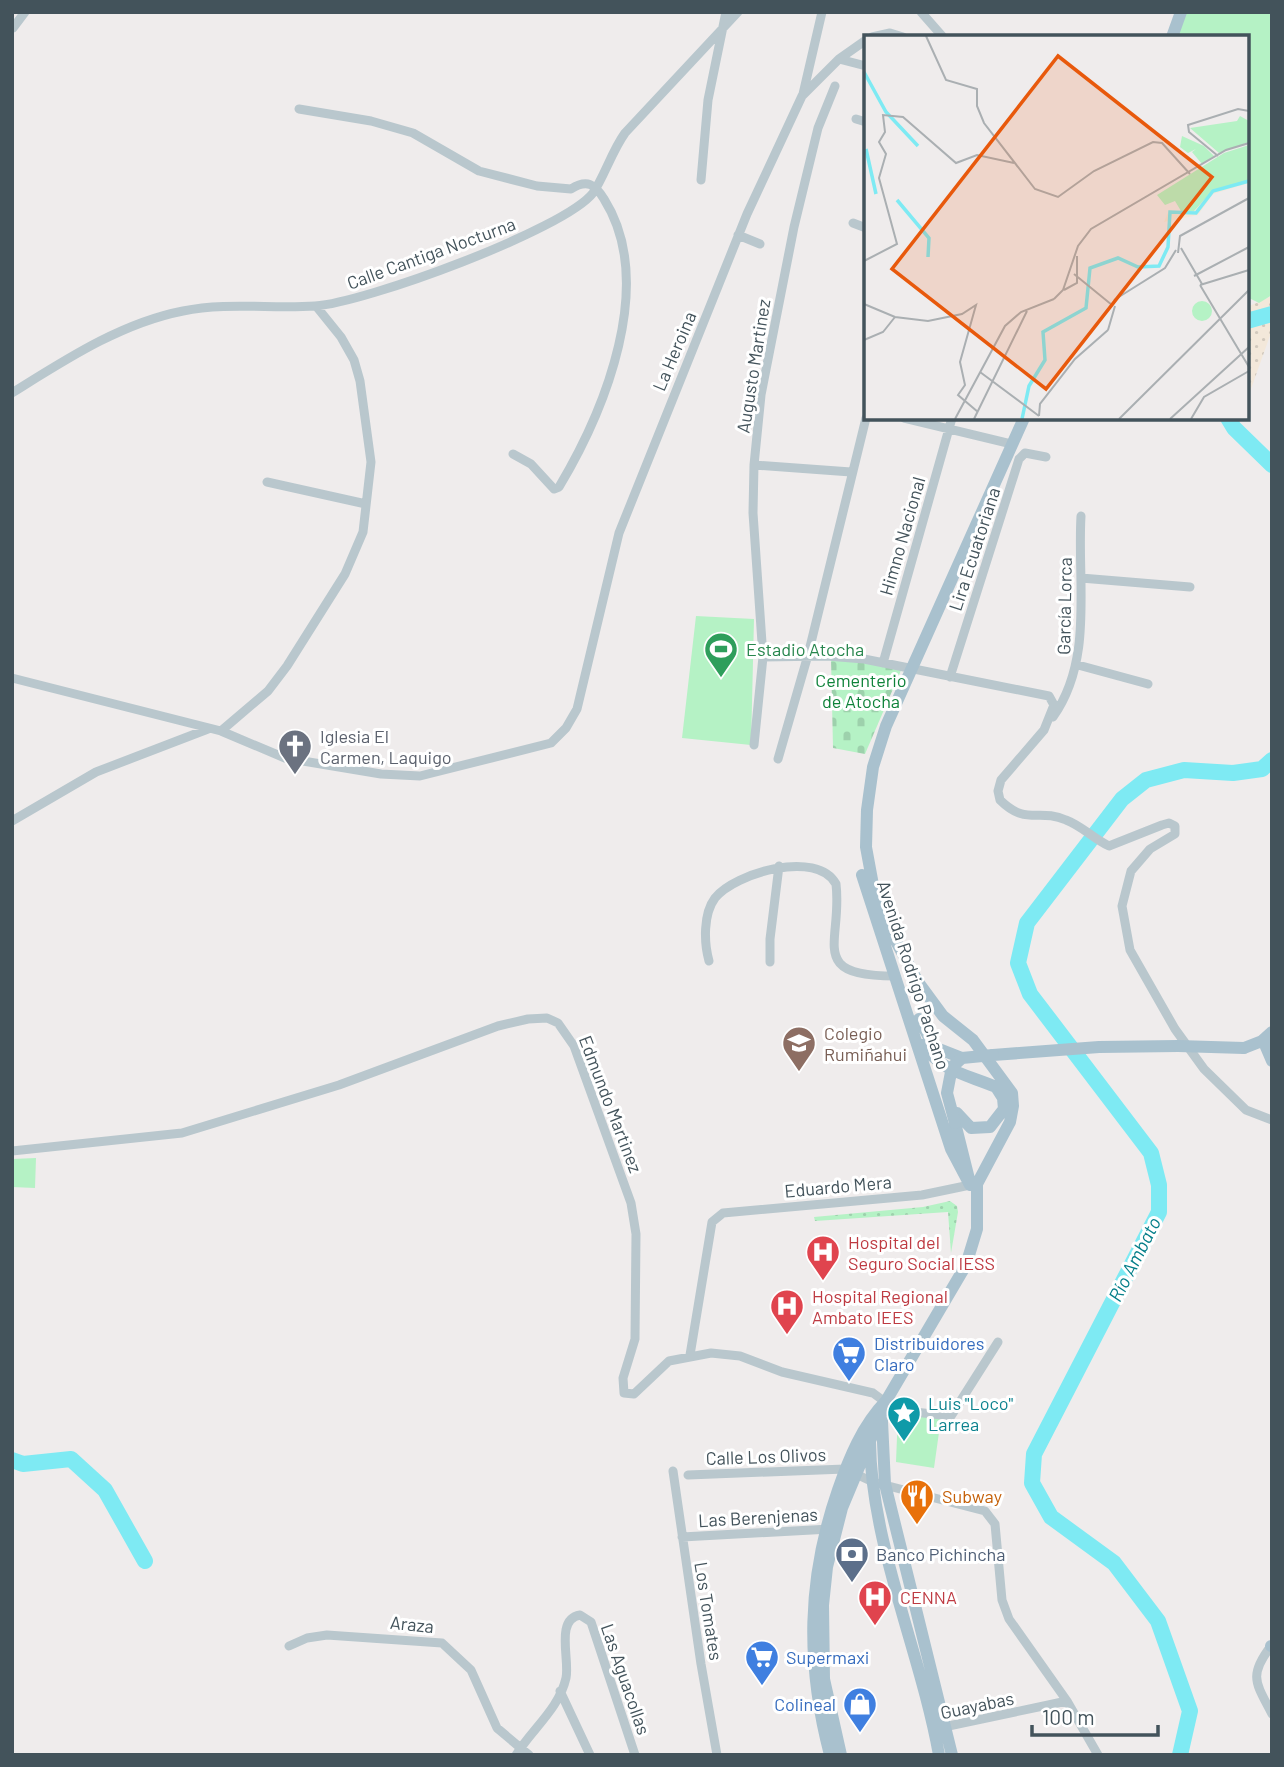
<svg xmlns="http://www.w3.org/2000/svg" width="1284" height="1767" viewBox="0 0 1284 1767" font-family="Barlow,sans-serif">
	<defs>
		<pattern id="sand-dots" width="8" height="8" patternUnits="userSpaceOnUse" patternTransform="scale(1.75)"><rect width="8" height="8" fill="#f3e8da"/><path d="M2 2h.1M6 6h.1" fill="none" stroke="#d2c9bd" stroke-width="1.8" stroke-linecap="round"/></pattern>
		<pattern id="cemetery-stones" width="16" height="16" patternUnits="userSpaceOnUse" patternTransform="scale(1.75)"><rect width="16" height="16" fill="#b5f2c5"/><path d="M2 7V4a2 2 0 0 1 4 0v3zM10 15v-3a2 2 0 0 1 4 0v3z" fill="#9dd1ac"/></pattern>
		<pattern id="garden-dots" width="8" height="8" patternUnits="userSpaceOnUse" patternTransform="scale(1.75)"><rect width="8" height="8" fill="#b5f2c5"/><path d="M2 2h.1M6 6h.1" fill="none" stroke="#9dd1ac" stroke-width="1.8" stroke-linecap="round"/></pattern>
	</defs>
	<rect width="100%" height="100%" fill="#efecec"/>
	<path fill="url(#sand-dots)" d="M 1272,296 L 1272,330 L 1247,400 L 1247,307 Z"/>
	<path fill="url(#cemetery-stones)" d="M 831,658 L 902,668 L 865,754 L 833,748 Z"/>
	<path fill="#b5f2c5" d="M 1185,12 L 1272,12 L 1272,295 L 1259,303 L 1247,297 L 1247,37 L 1176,37 Z
		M 696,616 L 754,619 L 751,745 L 682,738 Z
		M 36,1158 L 35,1188 L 12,1187 L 12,1159 Z
		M 898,1412 L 941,1418 L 934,1468 L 896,1462 Z"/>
	<path fill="url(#garden-dots)" d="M 950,1201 L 957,1206 L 958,1212 L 951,1253 L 948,1212 L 815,1221 L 814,1217 L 923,1207 Z"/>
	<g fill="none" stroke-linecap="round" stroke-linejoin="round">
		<path stroke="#7eeaf3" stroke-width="16" d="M 1247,321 L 1272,314
			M 1228,418 L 1234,428 L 1272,465
			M 12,1460 L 23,1464 L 71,1459 L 105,1490 L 145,1561
			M 1180,1755 L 1190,1711 L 1158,1621 L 1114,1563 L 1051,1517 L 1032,1483 L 1034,1454 L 1159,1212 L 1159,1185 L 1151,1153 L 1030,994 L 1018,963 L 1027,923 L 1122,799 L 1146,780 L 1184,770 L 1233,773 L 1262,769 L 1272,760"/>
		<path stroke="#b9c7cd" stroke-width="9" d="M 921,12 L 943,37
			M 13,28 L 25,12
			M 872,37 L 890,33 L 903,37
			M 839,59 L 866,66
			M 803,94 L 822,12
			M 299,109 L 371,121 L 413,133 L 479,171 L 537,186 L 571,189 C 587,179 595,184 604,199 C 657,283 605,410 559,487 L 554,489 L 531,464 L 513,454
			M 856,119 L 866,122
			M 701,180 L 708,100 L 726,12
			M 853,223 L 866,228
			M 738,235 L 760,244
			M 12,393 C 65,360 121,323 183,311 C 226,302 272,309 315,306 C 364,303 564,230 593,193 C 604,177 612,151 625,133 L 738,12
			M 904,418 L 1012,444
			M 754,465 L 851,472
			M 267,482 L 366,504
			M 1081,578 L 1190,587
			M 763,657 L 827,656 L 864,659 L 1049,696 L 1054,705 L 1044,730 L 1001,780 L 998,791 L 1000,800 C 1026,826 1039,808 1066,820 C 1082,826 1094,839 1109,846 L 1162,825 L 1169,823 L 1175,826 L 1175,834 L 1150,849 L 1131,871 L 1122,906 L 1130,950 L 1175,1029 L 1204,1069 L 1246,1110 L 1272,1120
			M 883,663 L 952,418
			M 1078,665 L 1148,684
			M 950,677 L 1019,459 L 1025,453 L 1046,457
			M 12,678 L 221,731 L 285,758 L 381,774 L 420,776 L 551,743 L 566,728 L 577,709 L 619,533 L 747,214 L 802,96 L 839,59 L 866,40
			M 1053,717 C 1094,659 1077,583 1081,516
			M 221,731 L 268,691 L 287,666 L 345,574 L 363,532 L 371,462 L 360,381 L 354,360 L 341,337 L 316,306
			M 754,745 L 763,657 L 753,513 L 754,465 L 761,395 L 794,227 L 818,128 L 835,86
			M 778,759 L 808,655 L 866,418
			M 12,821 L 96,772 L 208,729
			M 709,961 C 704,943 703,914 715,898 C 735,873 817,849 836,884 C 843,942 806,976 895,976
			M 770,962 L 770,939 L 779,866
			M 12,1151 L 182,1133 L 339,1085 L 498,1026 L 528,1019 L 547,1018 L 558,1023 L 574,1046 L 631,1203 L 636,1234 L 635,1339 L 623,1378 L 624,1393 L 634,1394 L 669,1361 L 711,1353 L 740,1356 L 782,1372 L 873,1393 L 896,1410 L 951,1416 L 998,1342
			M 690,1355 L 712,1222 L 723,1213 L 922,1195 L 970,1185
			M 673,1471 L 701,1664 L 717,1755
			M 688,1475 L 845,1469 L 873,1482 L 985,1511 L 995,1524 L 1002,1600 L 1009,1619 L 1067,1701 L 1098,1755
			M 682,1537 L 830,1529
			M 289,1646 L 307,1638 L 327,1635 L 442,1643 L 471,1670 L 497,1728 L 529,1755
			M 1271,1646 C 1248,1676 1256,1683 1272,1714
			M 560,1691 L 590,1755
			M 939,1728 L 1067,1701
			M 516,1755 C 532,1729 559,1709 566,1678 C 570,1660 555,1619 580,1615 L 591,1622 L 635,1755"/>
		<path stroke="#a9c1ce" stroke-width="12" d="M 1172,37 L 1181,12
			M 862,875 L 951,1149 L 970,1185
			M 919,1019 L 934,1047 L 962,1058
			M 1269,1035 L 1266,1047 L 1272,1061
			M 922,1045 C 945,1073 965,1074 996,1087 L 1003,1098 L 1004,1109 L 990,1127 L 971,1128 L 957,1113
			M 1244,1048 L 1262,1041 L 1272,1032
			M 993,1055 L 1099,1047 L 1178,1046
			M 955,1123 L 969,1179
			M 882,1421 L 885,1484 L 952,1755
			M 870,1442 C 871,1544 921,1654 939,1755
			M 1271,1646 L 1272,1646
			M 830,1755 C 806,1664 807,1579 838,1490 C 849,1458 862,1426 886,1401 L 966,1265 L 977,1229 L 977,1184 L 1010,1122 L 1013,1106 L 1012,1093 L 973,1040 L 943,1016 L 918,982 L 885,921 L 873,885 L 866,847 L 867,810 L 873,767 L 886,726 L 1024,418
			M 841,1755 L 824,1679 L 823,1605 L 827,1567 L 842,1508 L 885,1405"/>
		<path stroke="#a9c1ce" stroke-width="12" d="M 1178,1046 L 1244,1048
			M 955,1123 L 947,1093 L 952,1067 L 962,1058 L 993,1055"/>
	</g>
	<defs>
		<g id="stadium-pin" transform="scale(1.75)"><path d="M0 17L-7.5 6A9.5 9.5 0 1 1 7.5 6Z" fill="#2e9e5b" stroke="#fff"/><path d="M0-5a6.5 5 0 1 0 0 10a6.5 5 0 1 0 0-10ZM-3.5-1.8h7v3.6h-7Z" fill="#fff"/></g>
		<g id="church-pin" transform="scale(1.75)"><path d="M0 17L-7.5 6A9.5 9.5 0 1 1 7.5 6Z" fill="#6b7280" stroke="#fff"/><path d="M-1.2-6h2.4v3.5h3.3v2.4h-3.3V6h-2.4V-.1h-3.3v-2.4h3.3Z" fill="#fff"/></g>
		<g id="university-pin" transform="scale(1.75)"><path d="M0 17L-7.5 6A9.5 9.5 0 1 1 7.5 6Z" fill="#8d6e63" stroke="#fff"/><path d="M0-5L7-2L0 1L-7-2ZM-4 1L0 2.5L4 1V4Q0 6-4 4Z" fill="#fff"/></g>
		<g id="hospital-pin" transform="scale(1.75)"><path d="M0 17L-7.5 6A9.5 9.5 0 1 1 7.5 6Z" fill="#e0444e" stroke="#fff"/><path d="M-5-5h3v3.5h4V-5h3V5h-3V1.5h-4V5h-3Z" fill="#fff"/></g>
		<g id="supermarket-pin" transform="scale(1.75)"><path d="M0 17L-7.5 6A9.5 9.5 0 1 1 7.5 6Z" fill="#3f7fe0" stroke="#fff"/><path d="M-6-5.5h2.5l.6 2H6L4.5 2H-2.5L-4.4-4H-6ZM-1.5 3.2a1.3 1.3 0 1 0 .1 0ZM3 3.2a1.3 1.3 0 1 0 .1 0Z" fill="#fff"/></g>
		<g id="sight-pin" transform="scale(1.75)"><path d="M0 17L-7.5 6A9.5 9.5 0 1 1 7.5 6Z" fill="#0f9aa8" stroke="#fff"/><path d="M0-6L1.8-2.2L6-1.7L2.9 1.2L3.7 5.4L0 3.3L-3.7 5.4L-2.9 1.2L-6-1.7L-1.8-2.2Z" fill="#fff"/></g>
		<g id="restaurant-pin" transform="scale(1.75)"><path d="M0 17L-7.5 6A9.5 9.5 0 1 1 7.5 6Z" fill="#e8710a" stroke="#fff"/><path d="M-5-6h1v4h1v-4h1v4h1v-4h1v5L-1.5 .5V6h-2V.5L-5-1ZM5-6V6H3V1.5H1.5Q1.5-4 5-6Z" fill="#fff"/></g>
		<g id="bank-pin" transform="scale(1.75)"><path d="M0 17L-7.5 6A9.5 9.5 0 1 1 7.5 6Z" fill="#5c6f8a" stroke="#fff"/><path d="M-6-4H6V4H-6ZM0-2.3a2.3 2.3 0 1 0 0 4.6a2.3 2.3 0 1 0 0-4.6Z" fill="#fff"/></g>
		<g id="shop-pin" transform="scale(1.75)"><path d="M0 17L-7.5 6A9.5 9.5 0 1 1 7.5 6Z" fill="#3f7fe0" stroke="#fff"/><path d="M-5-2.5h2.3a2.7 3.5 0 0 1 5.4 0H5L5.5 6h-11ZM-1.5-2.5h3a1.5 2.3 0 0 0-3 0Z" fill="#fff"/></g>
	</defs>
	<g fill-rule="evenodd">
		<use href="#stadium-pin" x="721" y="649"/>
		<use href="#church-pin" x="295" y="746"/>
		<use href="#university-pin" x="799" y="1043"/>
		<use href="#hospital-pin" x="823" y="1252"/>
		<use href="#hospital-pin" x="787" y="1306"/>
		<use href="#supermarket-pin" x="849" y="1353"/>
		<use href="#sight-pin" x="904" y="1413"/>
		<use href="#restaurant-pin" x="917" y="1496"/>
		<use href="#bank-pin" x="852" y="1554"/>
		<use href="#hospital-pin" x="875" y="1597"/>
		<use href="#supermarket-pin" x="762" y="1657"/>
		<use href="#shop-pin" x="860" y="1704"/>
	</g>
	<g text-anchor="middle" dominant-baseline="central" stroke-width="6" stroke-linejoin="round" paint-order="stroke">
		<g font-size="18" fill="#43535b" stroke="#fff">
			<text transform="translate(431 253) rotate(-20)">Calle Cantiga Nocturna</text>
			<text transform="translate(674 351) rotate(-67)">La Heroina</text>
			<text transform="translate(753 366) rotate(-81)">Augusto Martinez</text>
			<text transform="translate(902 536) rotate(-74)">Himno Nacional</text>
			<text transform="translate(974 549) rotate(-72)">Lira Ecuatoriana</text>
			<text transform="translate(1064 606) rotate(-89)">García Lorca</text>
			<text transform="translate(914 975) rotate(72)">Avenida Rodrigo Pachano</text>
			<text transform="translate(611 1104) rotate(69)">Edmundo Martinez</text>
			<text transform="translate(838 1186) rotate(-5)">Eduardo Mera</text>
			<text transform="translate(766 1456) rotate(-2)">Calle Los Olivos</text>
			<text transform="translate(758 1517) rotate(-3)">Las Berenjenas</text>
			<text transform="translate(709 1611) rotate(81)">Los Tomates</text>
			<text transform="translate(412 1624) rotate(6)">Araza</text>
			<text transform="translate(626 1679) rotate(71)">Las Aguacollas</text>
			<text transform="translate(977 1705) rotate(-12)">Guayabas</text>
		</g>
		<g font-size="18" fill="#27864d" stroke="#fff" text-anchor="start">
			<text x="746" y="649">Estadio Atocha</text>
		</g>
		<g font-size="18" fill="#0e8239" stroke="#fff">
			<text x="861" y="680">Cementerio<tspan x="861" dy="21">de Atocha</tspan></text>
		</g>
		<g font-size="18" fill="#5b616d" stroke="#fff" text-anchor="start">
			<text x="320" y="736">Iglesia El<tspan x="320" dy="21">Carmen, Laquigo</tspan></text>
		</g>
		<g font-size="18" fill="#785e54" stroke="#fff" text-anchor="start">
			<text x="824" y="1033">Colegio<tspan x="824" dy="21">Rumiñahui</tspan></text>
		</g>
		<g font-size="18" fill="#be3a42" stroke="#fff" text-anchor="start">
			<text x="848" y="1242">Hospital del<tspan x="848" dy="21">Seguro Social IESS</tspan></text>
			<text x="812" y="1296">Hospital Regional<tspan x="812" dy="21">Ambato IEES</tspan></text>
			<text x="900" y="1597">CENNA</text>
		</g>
		<g font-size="18" fill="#366cbe" stroke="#fff" text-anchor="start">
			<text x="874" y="1343">Distribuidores<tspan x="874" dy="21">Claro</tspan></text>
			<text x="786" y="1657">Supermaxi</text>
			<text x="836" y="1704" text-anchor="end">Colineal</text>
		</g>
		<g font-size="18" fill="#0d838f" stroke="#fff" text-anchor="start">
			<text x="928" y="1403">Luis "Loco"<tspan x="928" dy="21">Larrea</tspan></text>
		</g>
		<g font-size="18" fill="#c56008" stroke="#fff" text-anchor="start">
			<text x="942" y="1496">Subway</text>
		</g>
		<g font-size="18" fill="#4e5e75" stroke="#fff" text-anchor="start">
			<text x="876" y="1554">Banco Pichincha</text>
		</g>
		<g font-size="19" font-style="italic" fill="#047e89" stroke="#fff">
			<text transform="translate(1134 1259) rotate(-63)">Río Ambato</text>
		</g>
	</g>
	<g transform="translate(864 35)">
		<rect width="385" height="385" fill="#efecec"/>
		<path d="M 381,143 L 385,148 L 349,159 L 334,180 L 300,187 L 305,175 L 326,178 L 347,154 Z" fill="#f3e8da"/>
		<path d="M 376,81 L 385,86 L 385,107 L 355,118 L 326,93 L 373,86 ZM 318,101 L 340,111 L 350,121 L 338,129 L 328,117 L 332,114 L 324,118 L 316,112 ZM 385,110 L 385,145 L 349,155 L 330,176 L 317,176 L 311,166 L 301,170 L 293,160 L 360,118 ZM328 276a10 10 0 1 1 20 0a10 10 0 1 1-20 0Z" fill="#b5f2c5"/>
		<path fill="none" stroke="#7eeaf3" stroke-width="3.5" d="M 0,37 L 22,77 L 54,111M 2,114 L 12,159M 33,165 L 65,203 L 64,222M 158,384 L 165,351 L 181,325 L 179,297 L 222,273 L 226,233 L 254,223 L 274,232 L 295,231 L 304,212 L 306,177 L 332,178 L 349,156 L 385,146"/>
		<path fill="none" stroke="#aaafb2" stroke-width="2" d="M 62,1 L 82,45 L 113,54 L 113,71 L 120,88 L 171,154 L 194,162 L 230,136 L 289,107 L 298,108 L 326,139M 354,121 L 325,97 L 324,90 L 374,74 L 385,76M 317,213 L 338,249M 314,218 L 316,201 L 385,163M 0,226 L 33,209 L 15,143 L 22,119 L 15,107 L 21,97 L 19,80 L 39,82 L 92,128 L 113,120 L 150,128M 210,239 L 248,270M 330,241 L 385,212M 336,250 L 385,332M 336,250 L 385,235M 200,255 L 213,248 L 213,221M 190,264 L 199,255 L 214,211 L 227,194 L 362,115 L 385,108M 250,265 L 301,233 L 312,215M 0,269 L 31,282 L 64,286 L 98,279 L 112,270 L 96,327 L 101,350 L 94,360 L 114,377M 244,295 L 251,271M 0,305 L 19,297 L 31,282M 116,337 L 175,381M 175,381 L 176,369 L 211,324 L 244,295M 91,384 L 141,291 L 157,277 L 190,264M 110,384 L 163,276M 255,384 L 385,255M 306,384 L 385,312M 327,384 L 340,362 L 385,336"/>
		<path fill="#e8590c" fill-opacity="0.15" stroke="#e8590c" stroke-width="3.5" d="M 194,21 L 348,142 L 182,354 L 28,234 Z"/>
		<rect width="385" height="385" fill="none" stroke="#43535b" stroke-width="3.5"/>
	</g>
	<rect width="1284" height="1767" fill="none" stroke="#43535b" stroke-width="28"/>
	<path d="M1032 1725v10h126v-10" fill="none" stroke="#43535b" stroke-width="3.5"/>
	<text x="1042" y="1725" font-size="21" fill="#43535b" stroke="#ffffff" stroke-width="5" paint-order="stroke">100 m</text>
</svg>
